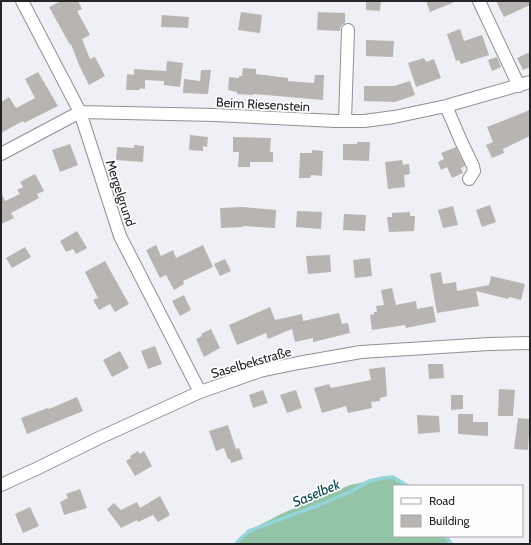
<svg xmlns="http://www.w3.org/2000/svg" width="531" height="545" viewBox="0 0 531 545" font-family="Cabin,sans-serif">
	<rect width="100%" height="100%" fill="#eff0f5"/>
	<path fill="#93c4a7" d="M 389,477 L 397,478 L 408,486 L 394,486 L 394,536 L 446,536 L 451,544 L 236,544 L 246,532 L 283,513 L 350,485 Z"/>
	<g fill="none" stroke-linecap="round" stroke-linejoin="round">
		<path stroke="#94d5db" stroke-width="3.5" d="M 446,536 L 451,544
			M 236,544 L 239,540 L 249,531 L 319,505 L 352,491 L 369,481 L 383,478 L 393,477 L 408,486"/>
	</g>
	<path fill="#b8b4b1" d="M 61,1 L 78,1 L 82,9 L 77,11 L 90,35 L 82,39 L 90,59 L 95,57 L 105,76 L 89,85 L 79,65 L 71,44 L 70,45 L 49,7 Z
		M 366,1 L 381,1 L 380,11 L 366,10 Z
		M 426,1 L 457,1 L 430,12 Z
		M 496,1 L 530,1 L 530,5 L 504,17 Z
		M 241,12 L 262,15 L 260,33 L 238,30 Z
		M 318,12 L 345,13 L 345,23 L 341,26 L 340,31 L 317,30 Z
		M 162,15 L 189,17 L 188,28 L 161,27 Z
		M 460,29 L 464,41 L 482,35 L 489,55 L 461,64 L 459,60 L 456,61 L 447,34 Z
		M 366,40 L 394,41 L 393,57 L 366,56 Z
		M 530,52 L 530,67 L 523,70 L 517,58 Z
		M 497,57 L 501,67 L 492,71 L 488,60 Z
		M 424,58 L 426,62 L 434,59 L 441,78 L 416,87 L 408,63 Z
		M 167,61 L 183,63 L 180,87 L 164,85 L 164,81 L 145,80 L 145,89 L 140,88 L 140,90 L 126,90 L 127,74 L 134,75 L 134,69 L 166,71 Z
		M 243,68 L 256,69 L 256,74 L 288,78 L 288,81 L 314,83 L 315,75 L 324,75 L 323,100 L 253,94 L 253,95 L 237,94 L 237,92 L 228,90 L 229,77 L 239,78 L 239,76 L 242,76 Z
		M 201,70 L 211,70 L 208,94 L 183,93 L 184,79 L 200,81 Z
		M 38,72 L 58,106 L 24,123 L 23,121 L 1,133 L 1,102 L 9,97 L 16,108 L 35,98 L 25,79 Z
		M 410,81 L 415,95 L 395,102 L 364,101 L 364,86 L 394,86 Z
		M 530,110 L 530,136 L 503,149 L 504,153 L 492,158 L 486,145 L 493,142 L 487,127 Z
		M 190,135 L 208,137 L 207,147 L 203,146 L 203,151 L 189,150 Z
		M 233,137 L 271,138 L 270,152 L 273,152 L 273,162 L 250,162 L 250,167 L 238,167 L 239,152 L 233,152 Z
		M 357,142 L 370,142 L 369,161 L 343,160 L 343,144 L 357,144 Z
		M 70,144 L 78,165 L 60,172 L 52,150 Z
		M 134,145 L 144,146 L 143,162 L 116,160 L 117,147 L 134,148 Z
		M 456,147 L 465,166 L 461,168 L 463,173 L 452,178 L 447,167 L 441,170 L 438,162 L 444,159 L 441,153 Z
		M 312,150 L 323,151 L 322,176 L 311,175 L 310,178 L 299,178 L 300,153 L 312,153 Z
		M 402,160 L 403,165 L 409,164 L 410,174 L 404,175 L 405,187 L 388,189 L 385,162 Z
		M 35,174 L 44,191 L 37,194 L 39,198 L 11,213 L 14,218 L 1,224 L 1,192 L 5,201 L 20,194 L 17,190 L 23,187 L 20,182 Z
		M 490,205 L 496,222 L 482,227 L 476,210 Z
		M 453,206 L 458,225 L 443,228 L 438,210 Z
		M 243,207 L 276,210 L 275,228 L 243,226 L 243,227 L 221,228 L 220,208 Z
		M 297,211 L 322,212 L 321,229 L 296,227 Z
		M 410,212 L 410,216 L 415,216 L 414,231 L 389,232 L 387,217 L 392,217 L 392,213 Z
		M 344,214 L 366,215 L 365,231 L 343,230 Z
		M 77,231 L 87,248 L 76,254 L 73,249 L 66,252 L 60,241 Z
		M 156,245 L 161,256 L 173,250 L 176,258 L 203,245 L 213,267 L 183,281 L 184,284 L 174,290 L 166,275 L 160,278 L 146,250 Z
		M 25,247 L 31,257 L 12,268 L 6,258 Z
		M 330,255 L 331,272 L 308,274 L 306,256 Z
		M 370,258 L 372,276 L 355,278 L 353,260 Z
		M 225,259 L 231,271 L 220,276 L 214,264 Z
		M 105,261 L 129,304 L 115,312 L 110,304 L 99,310 L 93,300 L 98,298 L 85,272 Z
		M 441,272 L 443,284 L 456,282 L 457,291 L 489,285 L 491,276 L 525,284 L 521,300 L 509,297 L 508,299 L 476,291 L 479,306 L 437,313 L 430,274 Z
		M 392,288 L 396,305 L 416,301 L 417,309 L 433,306 L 436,322 L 406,328 L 405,325 L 372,330 L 370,315 L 374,314 L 374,312 L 377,312 L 376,306 L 384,305 L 381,290 Z
		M 184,295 L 191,310 L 180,316 L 172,301 Z
		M 270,307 L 275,320 L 302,314 L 303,321 L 339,313 L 342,324 L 348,323 L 350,333 L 313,342 L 313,338 L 295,342 L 292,329 L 268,339 L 266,333 L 237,345 L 229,325 Z
		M 211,329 L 220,348 L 204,357 L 196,339 L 202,336 L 201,334 Z
		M 155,346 L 162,364 L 148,369 L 141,351 Z
		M 120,351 L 129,368 L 112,377 L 103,360 Z
		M 428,364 L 443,364 L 444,378 L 429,379 Z
		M 385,367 L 387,396 L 380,398 L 380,401 L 371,402 L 372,408 L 348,413 L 346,406 L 322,413 L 314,388 L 329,384 L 331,388 L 371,380 L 369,369 Z
		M 499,389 L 515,390 L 513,416 L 498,416 Z
		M 263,390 L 268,403 L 253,408 L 249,395 Z
		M 296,390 L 302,408 L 287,413 L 280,395 Z
		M 451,395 L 463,395 L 463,409 L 451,410 Z
		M 77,397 L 83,411 L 27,434 L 21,418 L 48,408 L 49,409 Z
		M 458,414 L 473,414 L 473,422 L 488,422 L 488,436 L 458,434 Z
		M 417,415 L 439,416 L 440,432 L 418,434 Z
		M 518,418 L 530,419 L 528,450 L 514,449 Z
		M 228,425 L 236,449 L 239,448 L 243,459 L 231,463 L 230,459 L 228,459 L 224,448 L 216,451 L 209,431 Z
		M 138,451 L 140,454 L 144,451 L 152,466 L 135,476 L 126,461 L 131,458 L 130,456 Z
		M 80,489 L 87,508 L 64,515 L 60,502 L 68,498 L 66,494 Z
		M 160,496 L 170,515 L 158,522 L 153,515 L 138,522 L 137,520 L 121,528 L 107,509 L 114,503 L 121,510 L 137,502 L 140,508 Z
		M 30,507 L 39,526 L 23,533 L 15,514 Z"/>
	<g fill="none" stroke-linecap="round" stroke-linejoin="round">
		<g stroke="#8f9094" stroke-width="14">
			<path id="minor" d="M 22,1 L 80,112 L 120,236 L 200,392
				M 479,1 L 519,86
				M 446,106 L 461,141 L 473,166 L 474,171 L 469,179
				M 345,121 L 348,30
				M 1,154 L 80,112 L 215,115 L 336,121 L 364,121 L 394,117 L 446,106 L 530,82
				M 1,485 L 36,469 L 99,438 L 200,392 L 260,371 L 298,363 L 361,352 L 489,344 L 530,343"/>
		</g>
		<use href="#minor" stroke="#fff" stroke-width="12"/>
	</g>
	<g text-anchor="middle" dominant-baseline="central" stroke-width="3.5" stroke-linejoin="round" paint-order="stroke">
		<g font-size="13" fill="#252527" stroke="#fefeff">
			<text transform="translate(263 104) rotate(3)">Beim Riesenstein</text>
			<text transform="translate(121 193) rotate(72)">Mergelgrund</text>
			<text transform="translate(251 362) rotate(-16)">Saselbekstraße</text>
		</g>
		<g font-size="14" font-style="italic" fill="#064449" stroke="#fefeff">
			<text transform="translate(316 493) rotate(-23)">Saselbek</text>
		</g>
	</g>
	<rect width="531" height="545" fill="none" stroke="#252527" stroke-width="4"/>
	<rect x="393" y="485" width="130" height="52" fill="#fefeff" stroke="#a7a7a9"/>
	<rect x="401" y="498" width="20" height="6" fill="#ffffff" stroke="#a7a7a9"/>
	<text x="429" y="505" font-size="12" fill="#252527">Road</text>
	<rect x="401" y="515" width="20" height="12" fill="#b8b4b1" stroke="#a7a7a9"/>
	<text x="429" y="525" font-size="12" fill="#252527">Building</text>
</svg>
